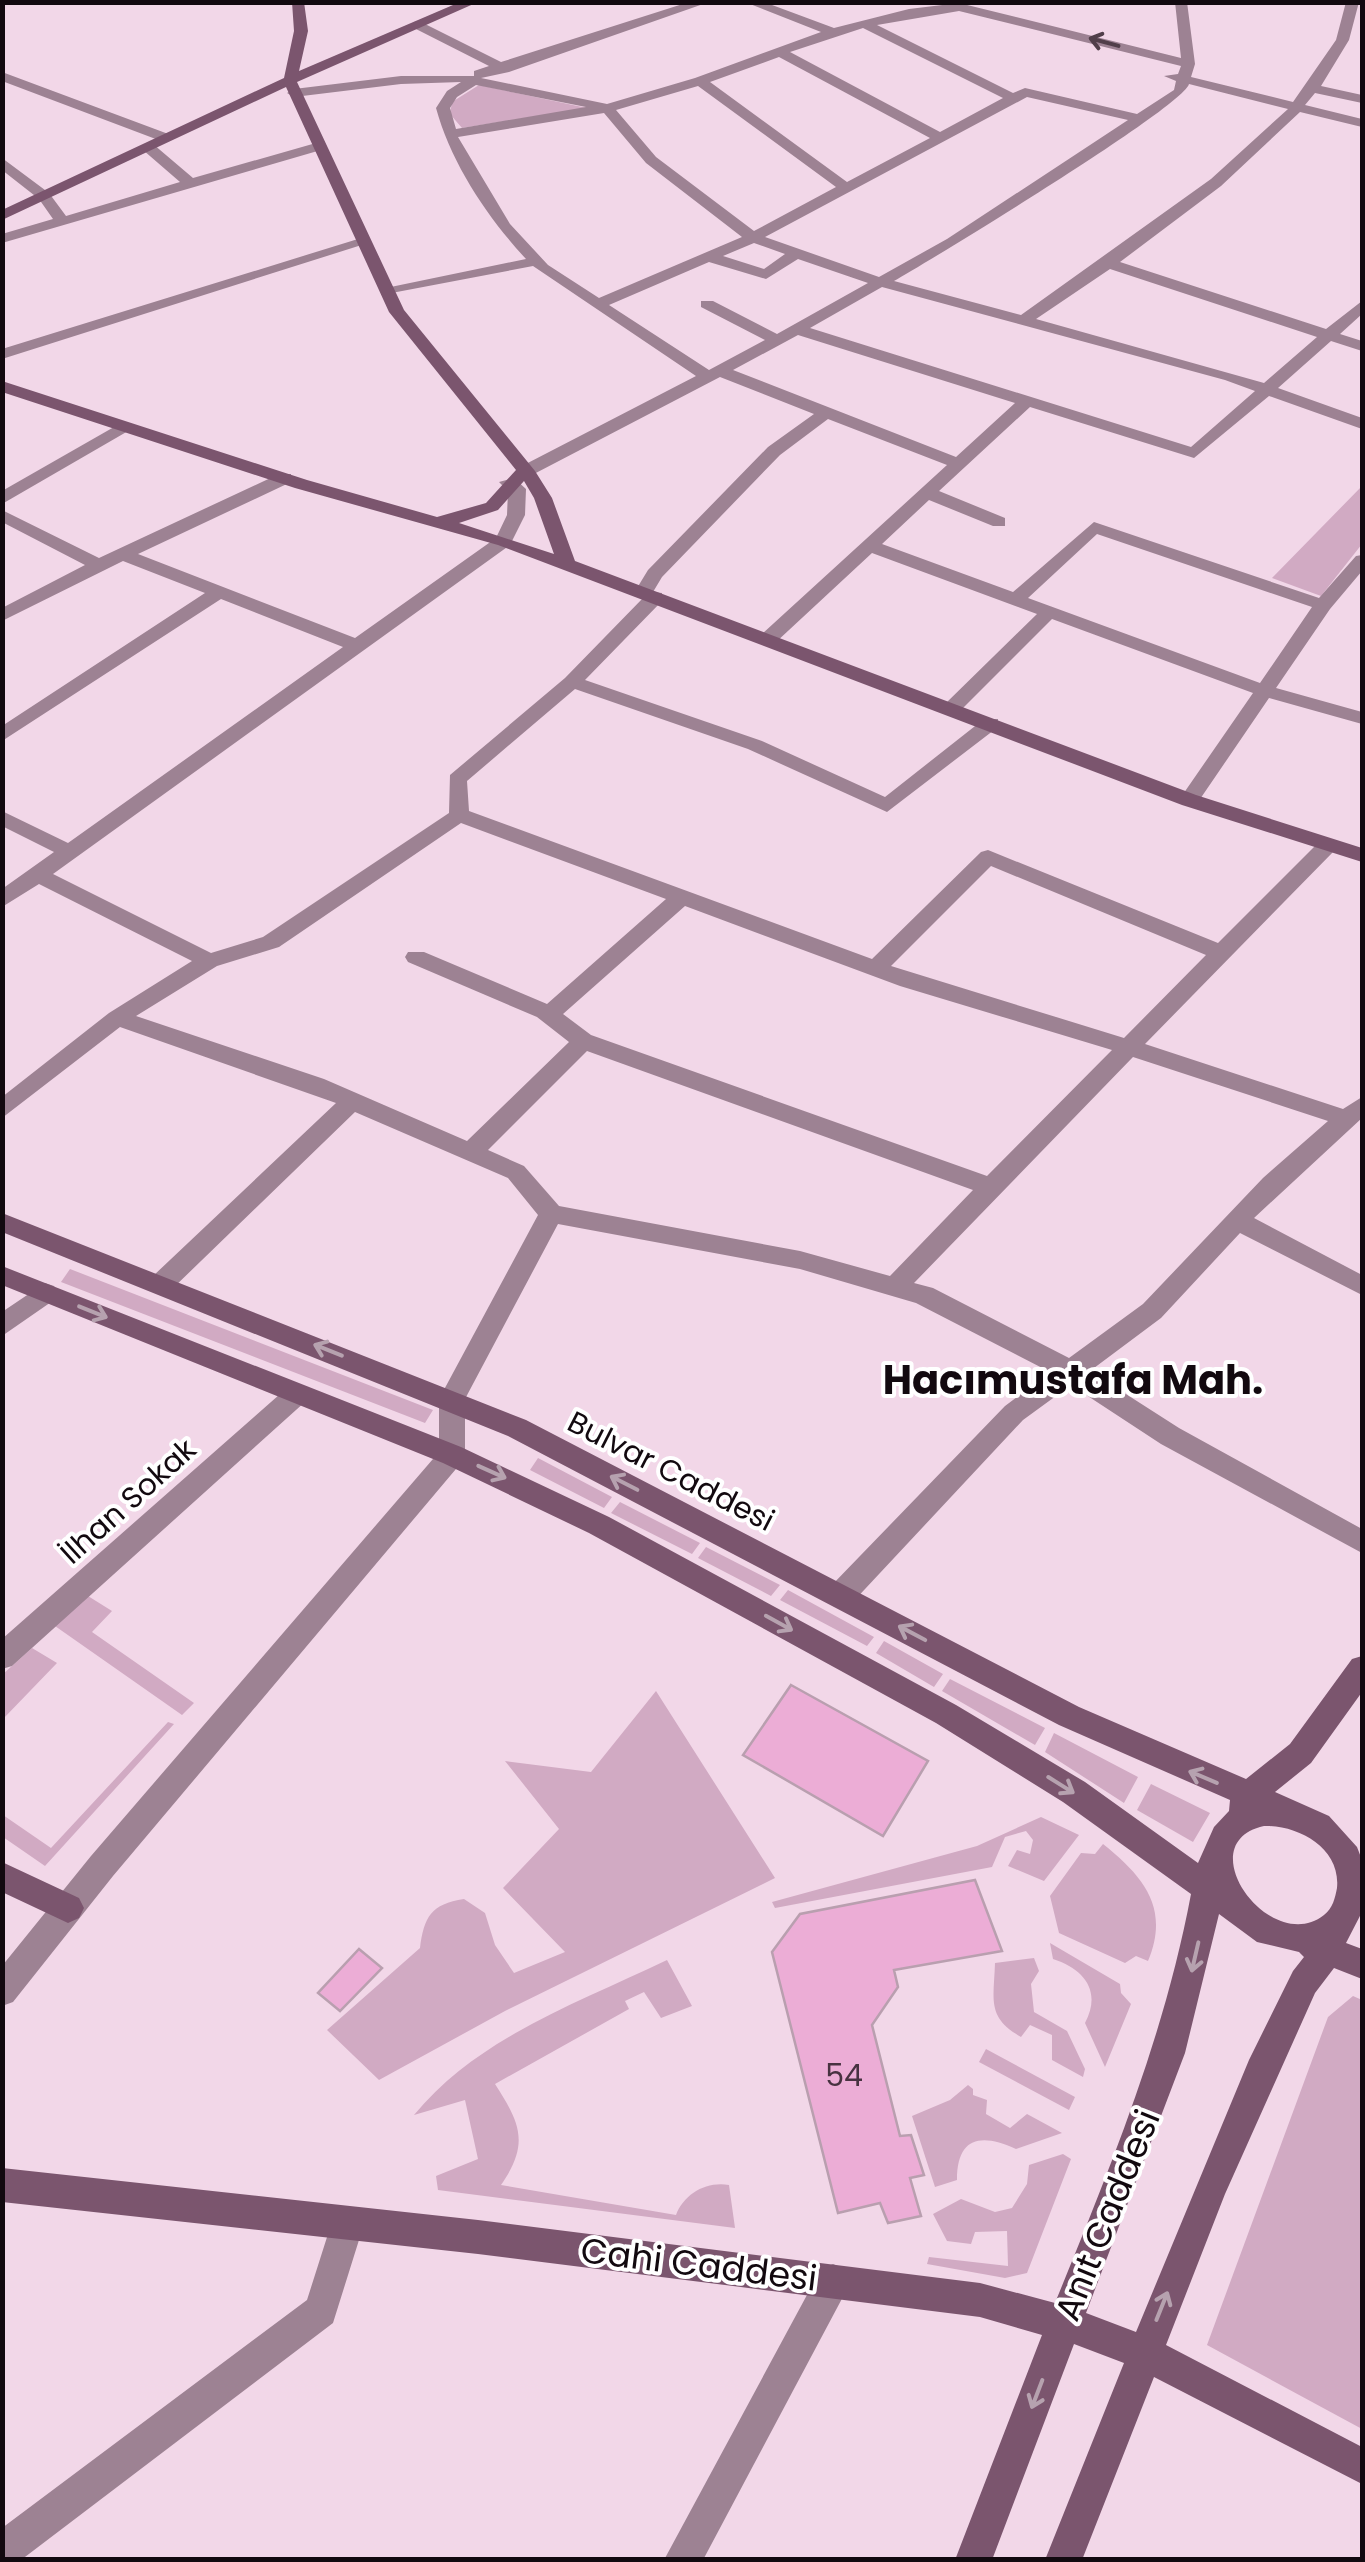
<svg xmlns="http://www.w3.org/2000/svg" width="1365" height="2562" viewBox="0 0 1365 2562" font-family="Poppins,sans-serif">
	<rect width="100%" height="100%" fill="#f2d7e8"/>
	<path fill="#d1aac3" d="M 479,85 L 587,108 L 462,128 L 450,114 L 452,102 Z
		M 1362,486 L 1362,544 L 1321,596 L 1272,578 Z
		M 70,1269 L 433,1410 L 425,1423 L 61,1282 Z
		M 538,1458 L 612,1497 L 604,1508 L 530,1470 Z
		M 620,1502 L 700,1543 L 692,1554 L 611,1513 Z
		M 706,1547 L 780,1585 L 771,1596 L 698,1558 Z
		M 788,1590 L 874,1637 L 867,1646 L 780,1600 Z
		M 88,1596 L 112,1611 L 92,1632 L 194,1703 L 182,1715 L 55,1626 Z
		M 884,1641 L 943,1674 L 934,1687 L 876,1653 Z
		M 32,1648 L 57,1663 L 3,1719 L 3,1674 Z
		M 950,1679 L 1045,1728 L 1035,1745 L 942,1691 Z
		M 656,1691 L 775,1878 L 505,2011 L 379,2080 L 327,2030 L 420,1948 C 424,1917 431,1904 464,1899 L 485,1913 L 495,1945 L 514,1973 L 565,1952 L 503,1888 L 559,1829 L 505,1761 L 591,1772 Z
		M 168,1722 L 174,1724 L 45,1866 L 3,1837 L 3,1815 L 51,1848 Z
		M 1054,1733 L 1138,1777 L 1124,1803 L 1045,1752 Z
		M 1151,1784 L 1210,1813 L 1193,1842 L 1137,1810 Z
		M 1041,1817 L 1079,1835 L 1044,1881 L 1008,1866 L 1017,1850 L 1030,1854 L 1033,1840 L 1026,1831 L 1005,1837 L 992,1867 L 775,1908 L 772,1902 L 977,1846 Z
		M 1103,1844 C 1144,1877 1170,1908 1148,1961 L 1136,1956 L 1125,1963 L 1059,1933 L 1050,1896 L 1081,1853 L 1095,1854 Z
		M 1050,1943 L 1120,1984 L 1121,1993 L 1131,2004 L 1105,2067 L 1085,2023 C 1102,1991 1084,1969 1053,1959 Z
		M 1034,1958 L 1039,1971 L 1031,1984 L 1034,2012 L 1067,2031 L 1085,2069 L 1083,2077 L 1052,2060 L 1052,2035 L 1030,2025 L 1021,2037 C 986,2017 994,1999 995,1963 Z
		M 667,1960 L 692,2006 L 661,2018 L 644,1992 L 625,2001 L 629,2009 L 495,2084 C 520,2123 530,2143 501,2185 L 676,2215 C 684,2194 706,2181 729,2185 L 735,2228 L 438,2190 L 436,2176 L 478,2159 L 465,2100 L 414,2115 C 478,2037 578,2003 667,1960 Z
		M 1353,1996 L 1362,2000 L 1362,2429 L 1207,2345 L 1328,2017 Z
		M 986,2049 L 1075,2097 L 1069,2110 L 979,2062 Z
		M 968,2085 L 973,2089 L 973,2095 L 987,2100 L 986,2114 L 1010,2128 L 1027,2114 L 1062,2133 L 1016,2149 C 981,2133 957,2137 957,2180 L 935,2187 L 912,2116 L 950,2100 Z
		M 1063,2154 L 1071,2159 L 1027,2273 L 1005,2278 L 927,2264 L 929,2257 L 1008,2266 L 1007,2231 L 975,2232 L 971,2244 L 947,2241 L 933,2214 L 961,2199 L 995,2212 L 1012,2208 L 1027,2184 L 1029,2165 Z"/>
	<path fill="#ecadd6" stroke="#b99faf" stroke-width="2.5" d="M 791,1685 L 928,1761 L 883,1836 L 743,1755 Z
		M 975,1880 L 1002,1951 L 894,1970 L 898,1987 L 872,2025 L 900,2136 L 911,2135 L 924,2175 L 910,2178 L 921,2216 L 888,2223 L 880,2203 L 838,2213 L 772,1952 L 800,1914 Z
		M 359,1949 L 382,1968 L 340,2011 L 318,1993 Z"/>
	<g fill="none" stroke-linecap="round" stroke-linejoin="round">
		<path fill="#9d8293" fill-rule="evenodd" d="M 689,2 L 709,2 L 509,72 L 481,78 L 607,104 L 695,78 L 821,32 L 745,2 L 764,2 L 834,28 L 909,9 L 959,3 L 1181,58 L 1175,2 L 1187,2 L 1195,64 L 1191,77 L 1293,102 L 1336,40 L 1346,2 L 1359,2 L 1349,40 L 1321,86 L 1362,95 L 1362,103 L 1315,93 L 1305,105 L 1362,119 L 1362,127 L 1300,112 L 1221,186 L 1120,262 L 1326,329 L 1362,301 L 1362,314 L 1340,334 L 1362,341 L 1362,351 L 1331,341 L 1278,388 L 1362,418 L 1362,429 L 1269,396 L 1194,458 L 1030,407 L 939,491 L 1005,518 L 1005,526 L 993,526 L 929,500 L 882,544 L 1013,592 L 1094,522 L 1319,598 L 1356,556 L 1362,555 L 1362,571 L 1330,609 L 1276,688 L 1362,712 L 1362,724 L 1269,698 L 1196,805 L 1189,806 L 1179,800 L 1253,693 L 1052,619 L 959,712 L 945,712 L 945,704 L 1037,614 L 872,553 L 775,643 L 761,643 L 761,635 L 947,465 L 828,419 L 780,455 L 662,577 L 653,592 L 662,593 L 662,601 L 585,680 L 762,741 L 885,797 L 984,719 L 998,719 L 998,727 L 887,812 L 748,749 L 575,689 L 467,781 L 469,811 L 872,959 L 981,852 L 988,850 L 1218,943 L 1321,840 L 1335,840 L 1338,845 L 1335,850 L 1145,1044 L 1343,1109 L 1362,1097 L 1362,1118 L 1254,1218 L 1362,1275 L 1362,1295 L 1240,1233 L 1161,1318 L 1090,1371 L 1179,1428 L 1362,1529 L 1362,1553 L 1161,1444 L 1071,1385 L 1023,1420 L 851,1604 L 841,1607 L 831,1604 L 827,1595 L 831,1586 L 1005,1406 L 1050,1372 L 916,1303 L 800,1269 L 558,1224 L 465,1399 L 465,1455 L 461,1463 L 113,1876 L 13,2002 L 2,2006 L 2,1966 L 91,1856 L 439,1452 L 439,1399 L 538,1215 L 508,1178 L 355,1112 L 170,1291 L 152,1291 L 148,1284 L 152,1277 L 336,1103 L 120,1027 L 2,1118 L 2,1097 L 109,1013 L 192,961 L 39,884 L 2,907 L 2,889 L 54,852 L 2,826 L 2,811 L 68,843 L 343,647 L 221,599 L 2,741 L 2,726 L 205,593 L 123,561 L 2,621 L 2,608 L 85,565 L 2,522 L 2,510 L 99,558 L 279,474 L 291,474 L 291,482 L 138,554 L 355,638 L 496,538 L 507,515 L 508,491 L 499,482 L 514,478 L 526,489 L 525,515 L 510,545 L 53,874 L 211,953 L 263,937 L 449,813 L 450,775 L 565,678 L 643,598 L 634,593 L 648,570 L 768,447 L 814,414 L 720,377 L 532,475 L 520,475 L 520,467 L 696,376 L 533,266 L 381,295 L 381,289 L 526,259 C 487,217 451,163 436,108 L 447,91 L 461,82 L 401,84 L 294,97 L 287,93 L 294,89 L 401,76 L 474,76 L 474,71 L 489,66 L 414,28 L 414,22 L 419,21 L 501,62 ZM 959,11 L 1181,66 L 1178,74 L 1164,76 L 1176,81 L 1174,90 L 1137,114 L 1025,88 L 1013,93 L 877,25 ZM 863,28 L 1003,98 L 940,132 L 790,52 ZM 779,57 L 930,138 L 847,182 L 710,82 ZM 1189,84 L 1288,109 L 1211,179 L 1021,315 L 894,281 C 931,260 1183,107 1189,84 ZM 476,85 L 586,107 L 456,129 L 450,108 L 457,97 ZM 698,86 L 836,187 L 754,231 L 656,157 L 616,110 ZM 1027,97 L 1128,120 L 947,239 L 879,277 L 765,237 ZM 604,113 L 646,163 L 742,237 L 599,298 L 548,265 L 510,224 L 458,137 ZM 754,243 L 785,254 L 764,269 L 723,256 ZM 798,259 L 868,283 L 777,334 L 713,301 L 701,301 L 701,307 L 765,340 L 709,370 L 609,305 L 709,262 L 766,279 ZM 1110,269 L 1317,337 L 1264,383 L 1036,319 ZM 882,287 L 1225,380 L 1255,391 L 1191,447 L 810,328 ZM 798,335 L 1015,403 L 956,457 L 733,370 ZM 1097,534 L 1312,607 L 1260,683 L 1028,598 ZM 461,823 L 666,899 L 547,1004 L 424,952 L 408,952 L 405,957 L 408,962 L 537,1017 L 569,1042 L 467,1141 L 324,1079 L 136,1016 L 217,966 L 279,947 ZM 991,866 L 1206,955 L 1124,1038 L 891,966 ZM 685,906 L 900,986 L 1112,1050 L 987,1176 L 591,1035 L 563,1014 ZM 587,1051 L 973,1190 L 890,1276 L 800,1251 L 559,1206 L 524,1166 L 488,1150 ZM 1133,1057 L 1328,1121 L 1263,1178 L 1143,1304 L 1069,1358 L 933,1288 L 914,1283 Z
			M 2,72 L 171,135 L 173,138 L 161,141 L 2,81 Z
			M 316,143 L 321,144 L 321,150 L 2,243 L 2,234 L 53,219 L 39,199 L 2,170 L 2,158 L 49,193 L 66,216 L 180,182 L 143,150 L 143,144 L 153,144 L 193,178 Z
			M 358,239 L 371,242 L 2,359 L 2,349 Z
			M 121,423 L 135,427 L 2,504 L 2,491 Z
			M 45,1283 L 54,1286 L 58,1293 L 54,1300 L 2,1336 L 2,1312 Z
			M 297,1384 L 306,1387 L 310,1394 L 306,1401 L 12,1666 L 2,1669 L 2,1639 L 288,1387 Z
			M 347,2207 L 359,2212 L 364,2224 L 333,2323 L 21,2560 L 2,2560 L 2,2528 L 307,2300 L 335,2212 Z
			M 833,2264 L 845,2269 L 850,2281 L 845,2293 L 703,2560 L 664,2560 L 821,2269 Z"/>
		<path fill="#7b556e" fill-rule="evenodd" d="M 292,2 L 304,2 L 308,31 L 299,71 L 460,2 L 478,2 L 297,82 L 404,310 L 535,471 L 552,498 L 575,561 L 1196,795 L 1362,848 L 1362,862 L 1182,805 L 498,545 L 295,488 L 2,392 L 2,381 L 307,480 L 437,517 L 486,503 L 516,470 L 389,312 L 286,87 L 2,220 L 2,210 L 284,78 L 294,31 ZM 524,481 L 534,498 L 554,554 L 459,523 L 498,510 Z
			M 2,1213 L 526,1420 L 1079,1707 L 1246,1779 L 1290,1744 L 1352,1659 L 1362,1656 L 1362,1692 L 1311,1763 L 1275,1792 L 1329,1816 L 1357,1847 L 1362,1860 L 1362,1912 L 1346,1943 L 1362,1949 L 1362,1979 L 1334,1968 L 1315,1993 L 1225,2194 L 1166,2345 L 1362,2447 L 1362,2484 L 1154,2377 L 1082,2560 L 1045,2560 L 1124,2363 L 1074,2344 L 992,2560 L 955,2560 L 1042,2335 L 980,2317 L 478,2254 L 2,2202 L 2,2168 L 478,2220 L 980,2283 L 1055,2303 C 1110,2168 1164,2038 1191,1894 L 1063,1802 L 936,1723 L 589,1533 L 443,1463 L 2,1285 L 2,1266 L 461,1447 L 609,1517 L 956,1705 L 1085,1782 L 1198,1863 L 1214,1827 L 1229,1811 L 1230,1800 L 1059,1725 L 508,1436 L 2,1232 ZM 1264,1826 C 1298,1825 1341,1848 1337,1888 C 1335,1898 1333,1908 1324,1915 C 1271,1957 1187,1843 1264,1826 ZM 1219,1914 L 1257,1942 L 1299,1952 L 1304,1957 L 1293,1971 L 1249,2060 L 1136,2332 L 1086,2313 L 1185,2053 Z
			M 2,1862 L 79,1898 L 84,1908 L 79,1918 L 68,1923 L 2,1892 Z"/>
	</g>
	<defs><path id="oneway-shaft" d="M-6 0H5M1.5-3L5.5 0L1.5 3" fill="none" stroke-width="1.6" stroke-linecap="round" stroke-linejoin="round" transform="scale(2.5)"/></defs>
	<use stroke="#513f4a" href="#oneway-shaft" transform="translate(1104 42) rotate(-165)"/>
	<g stroke="#b6a2af">
		<use href="#oneway-shaft" transform="translate(93 1312) rotate(22)"/>
		<use href="#oneway-shaft" transform="translate(328 1350) rotate(-158)"/>
		<use href="#oneway-shaft" transform="translate(492 1472) rotate(24)"/>
		<use href="#oneway-shaft" transform="translate(624 1483) rotate(-153)"/>
		<use href="#oneway-shaft" transform="translate(779 1623) rotate(29)"/>
		<use href="#oneway-shaft" transform="translate(912 1633) rotate(-152)"/>
		<use href="#oneway-shaft" transform="translate(1203 1777) rotate(-157)"/>
		<use href="#oneway-shaft" transform="translate(1061 1785) rotate(32)"/>
		<use href="#oneway-shaft" transform="translate(1195 1957) rotate(103)"/>
		<use href="#oneway-shaft" transform="translate(1162 2306) rotate(-68)"/>
		<use href="#oneway-shaft" transform="translate(1037 2394) rotate(111)"/>
	</g>
	<g text-anchor="middle" dominant-baseline="central" stroke-width="8" stroke-linejoin="round" paint-order="stroke">
		<g font-size="30" fill="#12090f" stroke="#fff">
			<text transform="translate(671 1471) rotate(27)">Bulvar Caddesi</text>
			<text transform="translate(128 1501) rotate(-42)">İlhan Sokak</text>
		</g>
		<g font-size="30" fill="#483241">
			<text x="844" y="2075">54</text>
		</g>
		<g font-size="35" fill="#12090f" stroke="#fff">
			<text transform="translate(1107 2215) rotate(-68)">Anıt Caddesi</text>
			<text transform="translate(699 2264) rotate(7)">Cahi Caddesi</text>
		</g>
		<g font-size="40" font-weight="bold" fill="#12090f" stroke="#fff">
			<text x="1073" y="1380">Hacımustafa Mah.</text>
		</g>
	</g>
	<rect width="1365" height="2562" fill="none" stroke="#12090f" stroke-width="10"/>
</svg>
